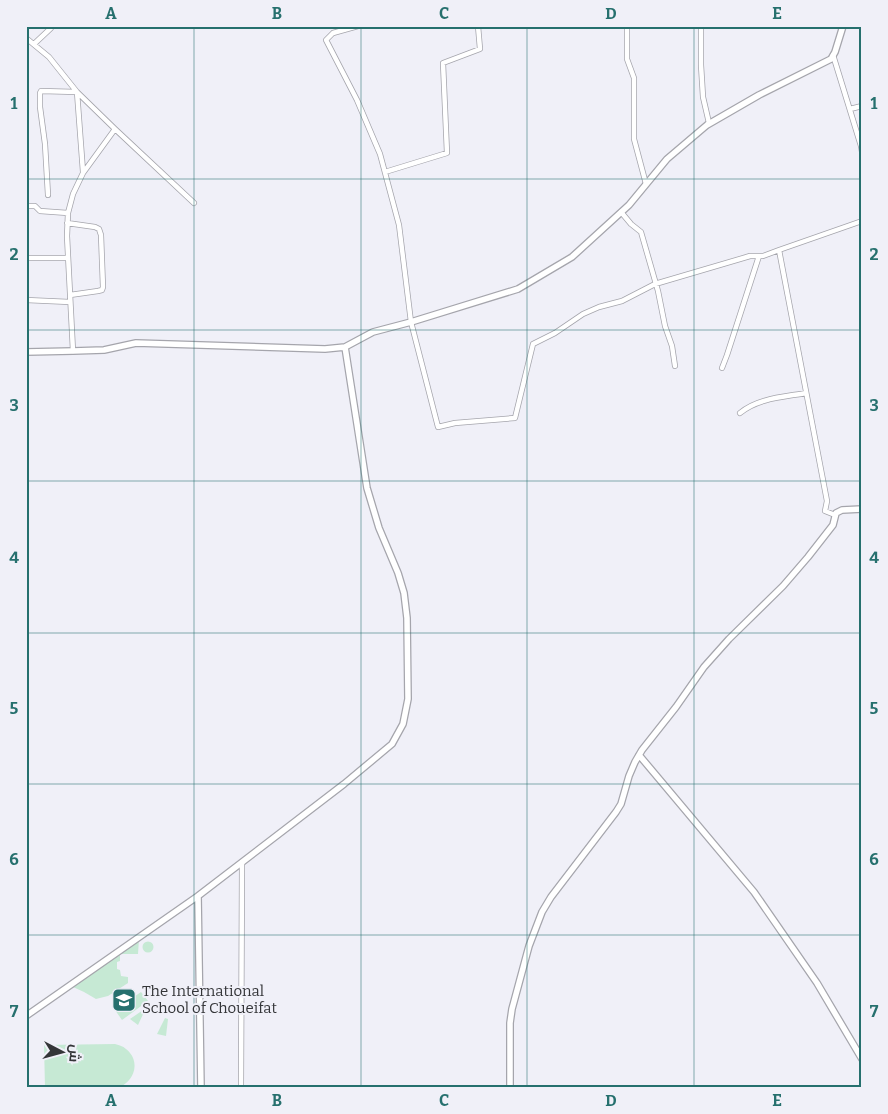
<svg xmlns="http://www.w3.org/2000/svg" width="888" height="1114" viewBox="0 0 888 1114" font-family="Bitter,Cairo,serif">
	<rect width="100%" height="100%" fill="#f0f0f8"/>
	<path fill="#c6e9d4" d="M 139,939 L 138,954 L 121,954 L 120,955 L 120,961 L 117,962 L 117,969 L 120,970 L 121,976 L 128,977 L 128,983 L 108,996 L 96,999 L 84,992 L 73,987 Z
		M142.5 947a5.5 5.5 0 1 1 11 0a5.5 5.5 0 1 1-11 0Z
		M 141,992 L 148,1001 L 122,1020 L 115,1010 Z
		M 146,1008 L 138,1025 L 130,1019 Z
		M 165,1018 L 168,1019 L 166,1036 L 157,1034 Z
		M 115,1044 C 118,1045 123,1046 126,1049 C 141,1061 135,1081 118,1088 L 45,1088 L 44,1045 Z"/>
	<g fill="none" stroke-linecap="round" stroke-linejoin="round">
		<g stroke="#a5a5ac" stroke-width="6">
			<path id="street" d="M 358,26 L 333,33 L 326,40 L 357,100 L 380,154 L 399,225 L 411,322 L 438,427 L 455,423 L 515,418 L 533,344 L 555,333 L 583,314 L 599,307 L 622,301 L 655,284 L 750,256 L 763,256 L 779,250
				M 627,26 L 627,59 L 634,78 L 634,139 L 646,184
				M 701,26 L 701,65 L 703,97 L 709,123
				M 26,38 L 49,57 L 77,92 L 115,129 L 194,203
				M 34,44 L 51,28 L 51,26
				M 833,55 L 861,146 L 862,152
				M 850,109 L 862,106
				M 385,172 L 447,153 L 443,63 L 480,49 L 478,26
				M 48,195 L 45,144 L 40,107 L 40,93 L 41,91 L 77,92 L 83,172
				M 26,206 L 35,206 L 40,211 L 68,213
				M 621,212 L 631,224 L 641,232 L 658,291 L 665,326 L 672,346 L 675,366
				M 67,223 L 95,227 L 99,229 L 101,235 L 103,287 L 102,290 L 98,291 L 70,295
				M 26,258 L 68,258
				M 26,300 L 70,302
				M 73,351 L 67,236 L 68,213 L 73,194 L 83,173 L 115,129
				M 722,368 L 727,355 L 759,256
				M 740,413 C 758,398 784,397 806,393
				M 835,515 L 825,511 L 827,501 L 779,250 L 862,221
				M 241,1088 L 242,862"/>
		</g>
		<g stroke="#a5a5ac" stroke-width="8">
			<path id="secondary" d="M 26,352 L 73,351 L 104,350 L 136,343 L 325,349 L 345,347 L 373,332 L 411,322 L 518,289 L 572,257 L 629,205 L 667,159 L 707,125 L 759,95 L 831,59 L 835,52 L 843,26
				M 639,755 L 754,892 L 817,983 L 862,1059
				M 198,896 L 344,784 L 392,744 L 403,724 L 408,699 L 407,618 L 404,593 L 398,573 L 379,528 L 367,488 L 345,347
				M 26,1016 L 198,896 L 201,1088
				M 510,1088 L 510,1023 L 512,1009 L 529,946 L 542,912 L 551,897 L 616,812 L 621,804 L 629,776 L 635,762 L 642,750 L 676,707 L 704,667 L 729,639 L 783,586 L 808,557 L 833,525 L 836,513 L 842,510 L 862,509"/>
		</g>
		<use href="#street" stroke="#fff" stroke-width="4.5"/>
		<use href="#secondary" stroke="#fff" stroke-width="5.5"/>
	</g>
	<path fill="none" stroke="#26706e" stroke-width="1" stroke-opacity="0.55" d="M 194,26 L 194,1088M 361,26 L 361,1088M 527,26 L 527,1088M 694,26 L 694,1088M 26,179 L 862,179M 26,330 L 862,330M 26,481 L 862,481M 26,633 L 862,633M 26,784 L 862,784M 26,935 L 862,935"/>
	<defs>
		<g id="school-square" transform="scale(1.25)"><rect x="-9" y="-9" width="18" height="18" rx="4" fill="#26706e" stroke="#f0f0f8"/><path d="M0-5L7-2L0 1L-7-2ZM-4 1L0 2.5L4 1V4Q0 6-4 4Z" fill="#fff"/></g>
	</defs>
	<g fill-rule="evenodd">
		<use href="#school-square" x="124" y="1000"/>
	</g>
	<g text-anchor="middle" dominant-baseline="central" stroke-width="4" stroke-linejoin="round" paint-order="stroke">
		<g font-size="15" fill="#343538" stroke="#f0f0f8" text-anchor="start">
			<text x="142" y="991">The International<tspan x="142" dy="17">School of Choueifat</tspan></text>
		</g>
	</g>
	<rect width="888" height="1114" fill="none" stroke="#f0f0f8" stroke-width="55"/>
	<g transform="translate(62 1052) rotate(96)" stroke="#f0f0f8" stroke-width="4" paint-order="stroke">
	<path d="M0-4L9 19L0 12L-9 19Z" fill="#343538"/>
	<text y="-8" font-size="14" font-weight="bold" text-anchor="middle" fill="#343538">ش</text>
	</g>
	<rect x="28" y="28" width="832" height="1058" fill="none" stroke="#26706e" stroke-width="2"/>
	<g font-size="16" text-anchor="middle" font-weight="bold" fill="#26706e">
		<text x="111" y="19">A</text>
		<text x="277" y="19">B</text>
		<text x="444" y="19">C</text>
		<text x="611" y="19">D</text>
		<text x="777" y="19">E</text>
		<text x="14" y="109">1</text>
		<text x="874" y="109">1</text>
		<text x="14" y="260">2</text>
		<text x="874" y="260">2</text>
		<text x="14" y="411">3</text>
		<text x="874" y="411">3</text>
		<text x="14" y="563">4</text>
		<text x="874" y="563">4</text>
		<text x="14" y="714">5</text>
		<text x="874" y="714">5</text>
		<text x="14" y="865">6</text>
		<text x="874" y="865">6</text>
		<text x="14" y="1017">7</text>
		<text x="874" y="1017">7</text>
		<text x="111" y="1106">A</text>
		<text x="277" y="1106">B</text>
		<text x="444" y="1106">C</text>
		<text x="611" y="1106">D</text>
		<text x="777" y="1106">E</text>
	</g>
</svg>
